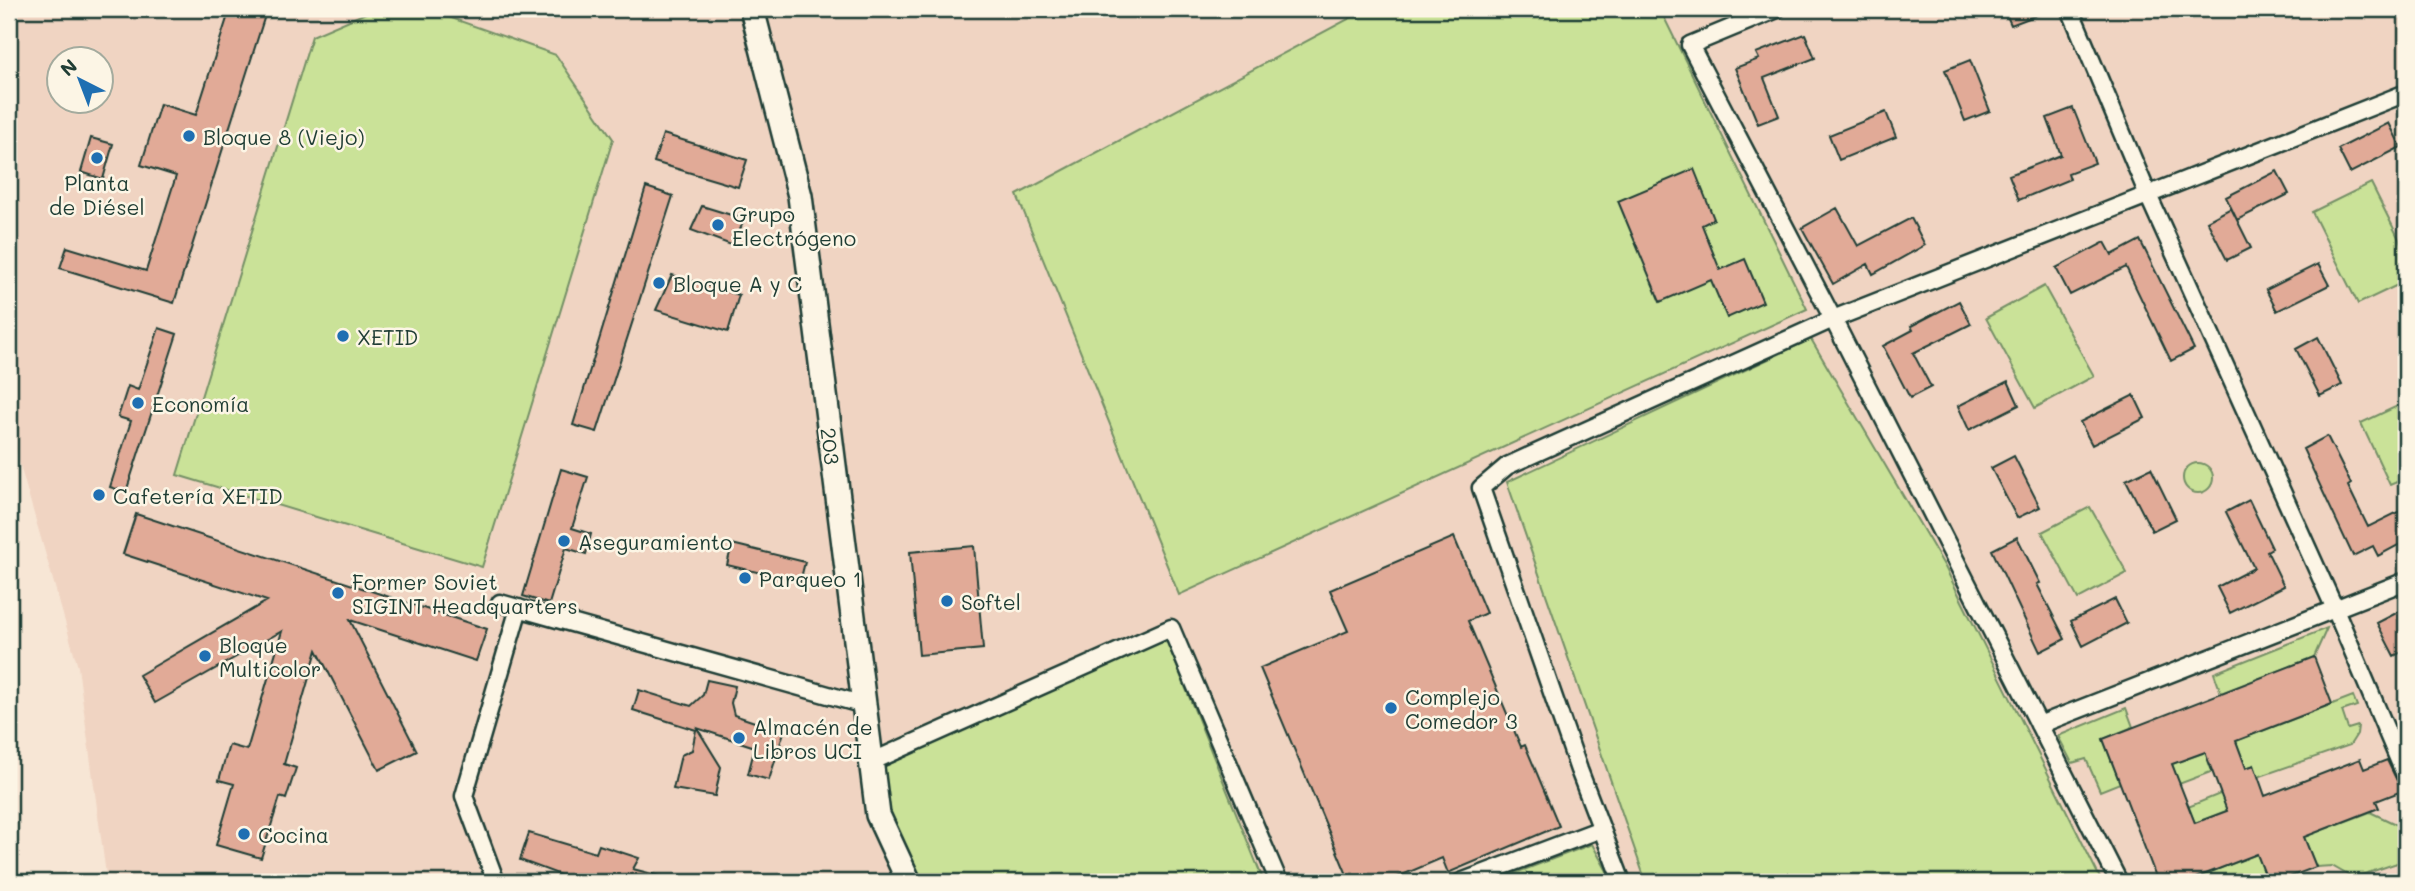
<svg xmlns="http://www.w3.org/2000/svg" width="2415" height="891" viewBox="0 0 2415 891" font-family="Mali,sans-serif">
	<rect width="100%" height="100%" fill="#f7e6d5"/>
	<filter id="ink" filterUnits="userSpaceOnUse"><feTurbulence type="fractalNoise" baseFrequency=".0143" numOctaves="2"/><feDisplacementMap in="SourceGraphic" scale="14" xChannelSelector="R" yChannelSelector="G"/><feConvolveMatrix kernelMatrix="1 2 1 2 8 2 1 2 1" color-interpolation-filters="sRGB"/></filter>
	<g filter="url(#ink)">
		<path fill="#f0d4c2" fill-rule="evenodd" d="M 9,9 L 2406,9 L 2406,882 L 107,882 L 78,667 L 9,427 ZM 60,60 L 102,60 L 102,102 L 60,102 Z"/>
		<path fill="#cae298" stroke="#749066" stroke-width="2" d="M 375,9 L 426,9 L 556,55 L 613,139 L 482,567 L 177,475 L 312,36 Z
			M 1367,9 L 1660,9 L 1807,309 L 1179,595 L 1017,195 Z
			M 2371,183 L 2406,253 L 2406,281 L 2358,304 L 2312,212 Z
			M 2044,286 L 2094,376 L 2035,408 L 1986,318 Z
			M 1811,339 L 1945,567 L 2102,882 L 1646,882 L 1507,482 Z
			M 2406,402 L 2406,478 L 2390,485 L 2361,423 Z
			M2183 478a15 15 0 1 1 30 0a15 15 0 1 1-30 0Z
			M 2090,507 L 2127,573 L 2078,599 L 2042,532 Z
			M 2327,628 L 2314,657 L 2221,693 L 2214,673 Z
			M 1167,642 L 1264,882 L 919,882 C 903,847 876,805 885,766 L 1152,643 Z
			M 2353,696 L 2357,706 L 2342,711 L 2348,729 L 2358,726 L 2357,734 L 2350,745 L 2258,777 L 2254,765 L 2246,768 L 2236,741 Z
			M 2126,708 L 2133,727 L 2103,739 L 2120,783 L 2100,791 L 2086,759 L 2072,763 L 2058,736 Z
			M 2217,748 L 2224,767 L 2179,784 L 2172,764 Z
			M 2232,789 L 2239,806 L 2195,823 L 2188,807 Z
			M 2370,812 L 2406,829 L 2406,860 L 2353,878 L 2332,866 L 2316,867 L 2304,837 Z
			M 1592,844 L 1613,882 L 1492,882 Z
			M 2257,854 L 2268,882 L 2185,882 Z"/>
		<path fill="#e1aa97" stroke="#1f3d34" stroke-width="2" fill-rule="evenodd" d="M 230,9 L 267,9 L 174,303 L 60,268 L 67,247 L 146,271 L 176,176 L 141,165 L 160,104 L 196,115 Z
			M 2004,9 L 2050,9 L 2050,10 L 2011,25 Z
			M 1805,34 L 1815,58 L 1764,78 L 1779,116 L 1758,124 L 1735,68 L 1759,59 L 1756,53 Z
			M 1970,60 L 1990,111 L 1965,121 L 1945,70 Z
			M 2073,108 L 2095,163 L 2068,173 L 2070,179 L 2019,200 L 2009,175 L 2061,155 L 2047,118 Z
			M 1886,112 L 1896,137 L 1839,160 L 1829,135 Z
			M 2389,123 L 2401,147 L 2350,173 L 2338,149 Z
			M 663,134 L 747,160 L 738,187 L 654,162 Z
			M 91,138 L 113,144 L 103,179 L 81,172 Z
			M 1694,169 L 1714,219 L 1702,225 L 1720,270 L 1745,259 L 1763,302 L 1727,318 L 1711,280 L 1660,302 L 1618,201 Z
			M 2277,171 L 2289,194 L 2237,220 L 2226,197 Z
			M 646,187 L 673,196 L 597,432 L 573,425 Z
			M 702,206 L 744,219 L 734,246 L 691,230 Z
			M 1837,208 L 1858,246 L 1911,218 L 1925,245 L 1873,274 L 1868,264 L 1833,284 L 1802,228 Z
			M 2231,208 L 2251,248 L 2227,260 L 2207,221 Z
			M 2140,240 L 2194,349 L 2171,361 L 2126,267 L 2070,295 L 2056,268 L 2105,242 L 2112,255 Z
			M 2318,264 L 2329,285 L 2277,311 L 2266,290 Z
			M 672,275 L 739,295 L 728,332 L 656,310 Z
			M 1959,301 L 1971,324 L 1913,353 L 1931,387 L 1910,398 L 1883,346 L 1913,330 L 1911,326 Z
			M 159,328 L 177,334 L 126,492 L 110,487 L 131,421 L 118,417 L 128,386 L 138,390 Z
			M 2318,337 L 2342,385 L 2320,396 L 2296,349 Z
			M 2008,381 L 2019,405 L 1969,430 L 1958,406 Z
			M 2134,395 L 2145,418 L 2092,445 L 2080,422 Z
			M 2327,436 L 2351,484 L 2348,486 L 2368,527 L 2406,508 L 2406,541 L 2378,556 L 2373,546 L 2353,556 L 2303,449 Z
			M 2014,456 L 2040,507 L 2017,518 L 1991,468 Z
			M 2151,468 L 2176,519 L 2152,531 L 2126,480 Z
			M 561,469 L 588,477 L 572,528 L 591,534 L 586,554 L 566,548 L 549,604 L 523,596 Z
			M 2249,500 L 2272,548 L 2267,551 L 2284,586 L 2230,613 L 2217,587 L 2254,568 L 2226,512 Z
			M 136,514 L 487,629 L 476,661 L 350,620 L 417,751 L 379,770 L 317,650 L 284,764 L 296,768 L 286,799 L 280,797 L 261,858 L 216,845 L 234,784 L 219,780 L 229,745 L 247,750 L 282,631 L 155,703 L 139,675 L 267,601 L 123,554 Z
			M 1454,537 L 1486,613 L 1468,621 L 1521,747 L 1525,745 L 1559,826 L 1448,873 L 1442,858 L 1386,882 L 1350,882 L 1260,668 L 1348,631 L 1330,590 Z
			M 2017,537 L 2040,583 L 2037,584 L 2065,639 L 2040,652 L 1992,550 Z
			M 732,544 L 805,562 L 800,582 L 727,565 Z
			M 974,546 L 983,649 L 919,655 L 910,552 Z
			M 2115,599 L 2127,623 L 2083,646 L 2071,621 Z
			M 2406,608 L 2406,650 L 2394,656 L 2377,623 Z
			M 2314,657 L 2332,704 L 2236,741 L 2246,768 L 2254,765 L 2265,796 L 2360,759 L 2364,769 L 2387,760 L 2402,791 L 2376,801 L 2379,808 L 2304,837 L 2316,867 L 2276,882 L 2268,882 L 2257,854 L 2185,882 L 2158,882 L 2103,739 ZM 2205,752 L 2227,811 L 2195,823 L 2172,764 Z
			M 707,680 L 735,686 L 731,703 L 734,715 L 784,732 L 769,780 L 748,774 L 755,747 L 697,728 L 721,767 L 715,796 L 673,789 L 681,755 L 692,750 L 696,730 L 633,710 L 639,690 L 691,706 L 703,695 Z
			M 529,833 L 596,853 L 599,845 L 639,858 L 633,869 L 664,877 L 663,882 L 579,882 L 520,860 Z"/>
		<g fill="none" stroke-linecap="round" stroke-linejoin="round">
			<g stroke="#1f3d34" stroke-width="21">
				<path id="street" d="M 1777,9 L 1690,45 L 1833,319 L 2119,882
					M 2070,9 L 2148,195 L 2335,609 L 2406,777
					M 500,603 L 864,705
					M 2039,725 L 2406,581
					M 871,762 L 1171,628 L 1279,882
					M 496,882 L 464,796 L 519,608
					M 1461,882 L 1601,829
					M 1622,882 L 1579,770 L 1481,488 L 1507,466 L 1833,319 L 2406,93"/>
			</g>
			<g stroke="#1f3d34" stroke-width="28">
				<path id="secondary" d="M 752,9 L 800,196 L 878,815 L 909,882"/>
			</g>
			<use href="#street" stroke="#fcf5e5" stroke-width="16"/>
			<use href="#secondary" stroke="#fcf5e5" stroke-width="23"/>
		</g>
	</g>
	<g fill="#1f6fb2" stroke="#fcf5e5" stroke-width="2.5">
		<circle cx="189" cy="136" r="7"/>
		<circle cx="97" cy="158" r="7"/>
		<circle cx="718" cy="225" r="7"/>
		<circle cx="659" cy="283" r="7"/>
		<circle cx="343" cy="336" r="7"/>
		<circle cx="138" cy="403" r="7"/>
		<circle cx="99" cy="495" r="7"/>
		<circle cx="564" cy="541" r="7"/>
		<circle cx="745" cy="578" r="7"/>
		<circle cx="338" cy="593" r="7"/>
		<circle cx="947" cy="601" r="7"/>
		<circle cx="205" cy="656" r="7"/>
		<circle cx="1391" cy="708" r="7"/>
		<circle cx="739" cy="738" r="7"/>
		<circle cx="244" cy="834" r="7"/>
	</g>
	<g text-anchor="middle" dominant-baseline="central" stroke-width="5" stroke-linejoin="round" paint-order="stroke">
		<g font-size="21" fill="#1f3d34" stroke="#fcf5e5" text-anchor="start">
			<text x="203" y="136">Bloque 8 (Viejo)</text>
			<text x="97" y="182" text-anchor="middle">Planta<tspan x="97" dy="24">de Diésel</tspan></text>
			<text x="732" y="213">Grupo<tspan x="732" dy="24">Electrógeno</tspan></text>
			<text x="673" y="283">Bloque A y C</text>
			<text x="357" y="336">XETID</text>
			<text x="152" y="403">Economía</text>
			<text x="113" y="495">Cafetería XETID</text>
			<text x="578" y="541">Aseguramiento</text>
			<text x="759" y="578">Parqueo 1</text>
			<text x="352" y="581">Former Soviet<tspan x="352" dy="24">SIGINT Headquarters</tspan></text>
			<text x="961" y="601">Softel</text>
			<text x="219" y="644">Bloque<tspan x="219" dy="24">Multicolor</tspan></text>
			<text x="1405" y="696">Complejo<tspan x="1405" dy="24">Comedor 3</tspan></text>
			<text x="753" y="726">Almacén de<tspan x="753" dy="24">Libros UCI</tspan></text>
			<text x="258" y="834">Cocina</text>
		</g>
		<g font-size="21" fill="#1f3d34" stroke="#fcf5e5">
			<text transform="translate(831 446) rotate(83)">203</text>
		</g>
	</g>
	<rect width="2415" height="891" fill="none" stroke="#fcf5e5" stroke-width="35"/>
	<rect x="18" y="18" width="2380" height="856" fill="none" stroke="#1f3d34" stroke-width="2.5" filter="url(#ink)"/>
	<g transform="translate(80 80) rotate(318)"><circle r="33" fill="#fcf5e5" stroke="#a4ab9e" stroke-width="2"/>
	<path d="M0-5L12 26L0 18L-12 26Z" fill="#1f6fb2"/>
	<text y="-10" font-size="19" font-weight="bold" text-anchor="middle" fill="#1f3d34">N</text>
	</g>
</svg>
